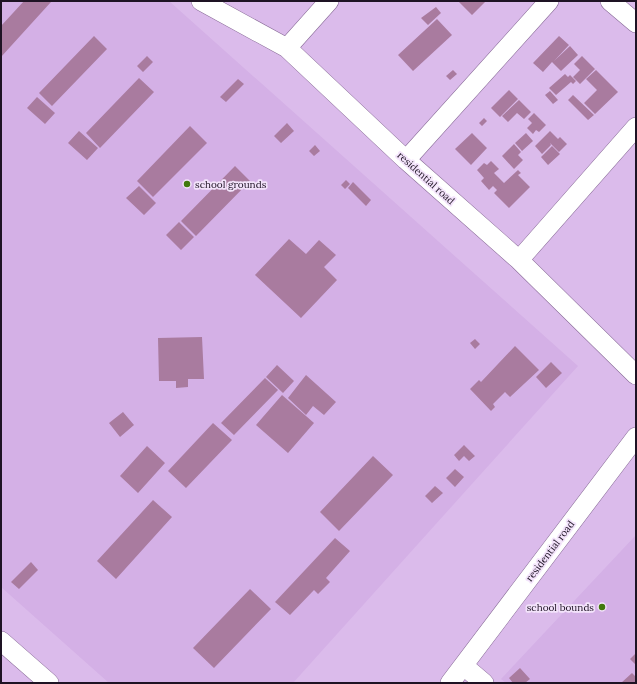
<svg xmlns="http://www.w3.org/2000/svg" width="637" height="684" viewBox="0 0 637 684" font-family="Lora,serif">
	<rect width="100%" height="100%" fill="#dbbbeb"/>
	<path fill="#d4b0e6" d="M 1,1 L 169,1 L 578,366 L 293,683 L 109,683 L 1,587 Z
		M 636,535 L 636,683 L 506,683 L 501,679 Z"/>
	<path fill="#a97b9f" d="M 24,1 L 51,2 L 1,57 L 1,26 Z
		M 458,1 L 486,1 L 472,15 Z
		M 436,7 L 441,13 L 428,25 L 421,18 Z
		M 437,19 L 452,35 L 413,71 L 398,55 Z
		M 94,36 L 107,49 L 52,106 L 39,93 Z
		M 559,36 L 569,45 L 554,61 L 570,46 L 578,55 L 561,71 L 552,62 L 543,72 L 533,63 Z
		M 147,56 L 153,62 L 143,72 L 137,66 Z
		M 582,56 L 595,69 L 580,84 L 573,77 L 580,70 L 574,64 Z
		M 453,70 L 457,74 L 450,80 L 446,76 Z
		M 596,70 L 618,92 L 595,114 L 584,103 L 597,90 L 586,79 Z
		M 565,74 L 568,77 L 570,75 L 576,81 L 573,84 L 571,82 L 556,95 L 549,88 Z
		M 139,78 L 154,92 L 100,148 L 86,133 Z
		M 238,79 L 244,84 L 226,102 L 220,97 Z
		M 509,90 L 518,99 L 500,117 L 491,108 Z
		M 550,91 L 558,100 L 553,104 L 545,95 Z
		M 573,95 L 594,115 L 588,120 L 568,100 Z
		M 37,97 L 55,113 L 45,124 L 27,108 Z
		M 519,100 L 531,112 L 524,119 L 517,113 L 508,122 L 502,116 Z
		M 534,113 L 546,125 L 539,132 L 536,130 L 533,134 L 527,128 L 532,123 L 528,119 Z
		M 484,118 L 487,121 L 482,126 L 479,123 Z
		M 287,123 L 294,131 L 281,143 L 274,136 Z
		M 190,126 L 207,143 L 153,197 L 137,181 Z
		M 79,131 L 98,148 L 87,160 L 68,143 Z
		M 550,131 L 558,139 L 552,145 L 550,143 L 551,145 L 542,154 L 535,146 Z
		M 472,133 L 487,148 L 471,165 L 455,149 Z
		M 526,133 L 533,141 L 522,151 L 515,143 Z
		M 560,137 L 567,144 L 559,152 L 552,145 Z
		M 514,144 L 521,152 L 518,155 L 523,160 L 514,169 L 502,156 Z
		M 315,145 L 320,151 L 314,156 L 309,151 Z
		M 552,146 L 560,154 L 548,165 L 541,157 Z
		M 491,161 L 499,169 L 494,173 L 504,183 L 518,170 L 521,173 L 518,175 L 530,187 L 509,208 L 494,193 L 497,190 L 493,186 L 489,190 L 481,181 L 484,178 L 477,170 L 484,163 L 487,165 Z
		M 235,166 L 250,181 L 196,236 L 181,221 Z
		M 346,180 L 350,184 L 345,189 L 341,185 Z
		M 353,182 L 371,200 L 366,206 L 348,188 Z
		M 139,186 L 156,203 L 144,215 L 126,198 Z
		M 179,222 L 194,237 L 181,250 L 166,235 Z
		M 289,239 L 306,254 L 319,240 L 336,255 L 324,267 L 337,280 L 301,318 L 255,275 Z
		M 202,337 L 204,379 L 188,379 L 188,387 L 176,388 L 176,381 L 159,381 L 158,338 Z
		M 475,339 L 480,344 L 475,349 L 470,343 Z
		M 515,346 L 539,370 L 510,397 L 505,392 L 493,404 L 495,407 L 491,411 L 470,389 L 479,380 L 481,382 Z
		M 551,362 L 562,373 L 546,388 L 536,377 Z
		M 277,365 L 294,381 L 283,393 L 266,377 Z
		M 306,375 L 336,402 L 324,415 L 313,406 L 306,415 L 288,398 Z
		M 265,378 L 278,390 L 234,435 L 221,423 Z
		M 282,395 L 314,423 L 288,453 L 256,425 Z
		M 123,412 L 134,425 L 120,437 L 109,423 Z
		M 213,423 L 232,440 L 186,488 L 168,471 Z
		M 464,445 L 475,456 L 469,461 L 464,456 L 459,461 L 454,455 Z
		M 147,446 L 165,463 L 138,493 L 120,476 Z
		M 373,456 L 393,475 L 339,531 L 320,512 Z
		M 455,469 L 464,477 L 455,487 L 446,478 Z
		M 435,486 L 443,493 L 432,503 L 425,496 Z
		M 153,500 L 172,517 L 116,579 L 97,561 Z
		M 335,538 L 350,551 L 326,578 L 330,582 L 318,594 L 314,590 L 290,615 L 275,602 Z
		M 31,562 L 38,570 L 19,589 L 11,582 Z
		M 250,589 L 271,609 L 214,668 L 193,648 Z
		M 636,653 L 636,665 L 630,659 Z
		M 520,668 L 530,679 L 525,683 L 513,683 L 509,678 Z
		M 632,673 L 636,677 L 636,683 L 621,683 Z"/>
	<g fill="none" stroke-linecap="round" stroke-linejoin="round">
		<g stroke="#876a96" stroke-width="20">
			<path id="minor" d="M 201,1 L 287,48 L 406,160 L 519,260 L 636,375
				M 610,1 L 636,23
				M 287,48 L 329,1
				M 406,160 L 549,1
				M 519,260 L 636,127
				M 1,641 L 49,683
				M 464,666 L 484,683
				M 450,683 L 636,437"/>
		</g>
		<use href="#minor" stroke="#fff" stroke-width="19"/>
	</g>
	<g fill="#41790c" stroke="#f3e3fb" stroke-width="1.5">
		<circle cx="187" cy="184" r="4"/>
		<circle cx="602" cy="607" r="4"/>
	</g>
	<g text-anchor="middle" dominant-baseline="central" stroke-width="3.5" stroke-linejoin="round" paint-order="stroke">
		<g font-size="10" fill="#1e1324" stroke="#f3e3fb">
			<text transform="translate(426 178) rotate(42)">residential road</text>
			<text transform="translate(550 551) rotate(-53)">residential road</text>
		</g>
		<g font-size="10" fill="#1e1324" stroke="#f3e3fb" text-anchor="start">
			<text x="195" y="184">school grounds</text>
			<text x="594" y="607" text-anchor="end">school bounds</text>
		</g>
	</g>
	<rect width="637" height="684" fill="none" stroke="#1e1324" stroke-width="4"/>
</svg>
